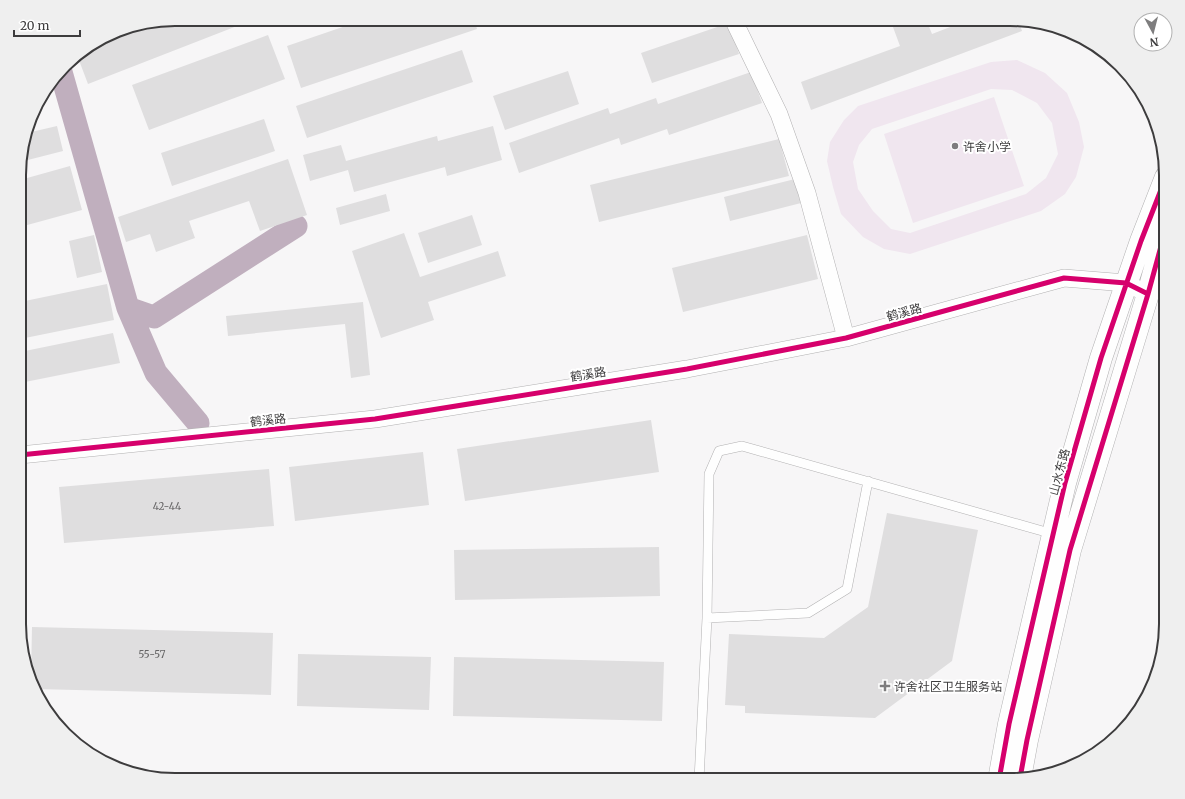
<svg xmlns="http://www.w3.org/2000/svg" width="1185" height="799" viewBox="0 0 1185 799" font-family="Merriweather,'Noto Sans SC',serif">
	<rect width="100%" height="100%" fill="#f7f6f7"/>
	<path fill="#f0e6ef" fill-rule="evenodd" d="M 1017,60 L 1045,73 L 1067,93 L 1079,122 L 1084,147 L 1076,177 L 1065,194 L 1041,211 L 910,254 L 884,249 L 863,237 L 841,214 L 833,187 L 827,161 L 830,142 L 844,120 L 858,106 L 991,62 ZM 991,89 L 1012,90 L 1037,103 L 1052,123 L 1058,154 L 1046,178 L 1026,194 L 910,233 L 891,229 L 873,211 L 858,189 L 853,162 L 859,145 L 872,129 Z
		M 994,97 L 1024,186 L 913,223 L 884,134 Z"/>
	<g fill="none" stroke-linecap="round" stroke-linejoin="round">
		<path stroke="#c0afbe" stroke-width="23" d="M 61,72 L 128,308 L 154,317 L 296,226
			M 128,308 L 156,373 L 198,423"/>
	</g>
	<path fill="#dfdedf" d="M 175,19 L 255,19 L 88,84 L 77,55 L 89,47 L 149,24 Z
		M 366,19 L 474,19 L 477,29 L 301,88 L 287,46 Z
		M 890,19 L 926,19 L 932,34 L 971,19 L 1018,19 L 1022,31 L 811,110 L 801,82 L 900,46 Z
		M 729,23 L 739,54 L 652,83 L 641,53 Z
		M 268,35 L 285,79 L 149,130 L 132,85 Z
		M 462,50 L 473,82 L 307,138 L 296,106 Z
		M 568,71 L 579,104 L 505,130 L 493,96 Z
		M 751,72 L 762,103 L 669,135 L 667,129 L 621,145 L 619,138 L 519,173 L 509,143 L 608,108 L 610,114 L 656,98 L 658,104 Z
		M 264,119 L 275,151 L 172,186 L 161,153 Z
		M 57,126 L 63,151 L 20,162 L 20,155 L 27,133 Z
		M 493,126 L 502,160 L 447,176 L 445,167 L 354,192 L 348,170 L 310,181 L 303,155 L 341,145 L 346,161 L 437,136 L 438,141 Z
		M 779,139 L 789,176 L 599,222 L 590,185 Z
		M 288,159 L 307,215 L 260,231 L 249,201 L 189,221 L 195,238 L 156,252 L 150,234 L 126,242 L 118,217 Z
		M 70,166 L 82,210 L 20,227 L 20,180 Z
		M 795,179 L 801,203 L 730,221 L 724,197 Z
		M 386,194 L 390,211 L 340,225 L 336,208 Z
		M 472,215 L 482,245 L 428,263 L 418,233 Z
		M 404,233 L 420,277 L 498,251 L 506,276 L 428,302 L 434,320 L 381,338 L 352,251 Z
		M 94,235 L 102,272 L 77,278 L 69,241 Z
		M 807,235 L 818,279 L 683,312 L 672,268 Z
		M 107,284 L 114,320 L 20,339 L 20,302 Z
		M 363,302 L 370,375 L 351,378 L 345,324 L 228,336 L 226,316 Z
		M 113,333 L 120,363 L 20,383 L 20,352 Z
		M 651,420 L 659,472 L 465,501 L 457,449 Z
		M 423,452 L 429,505 L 295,521 L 289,467 Z
		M 269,469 L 274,526 L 64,543 L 59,487 Z
		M 887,513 L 978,530 L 952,661 L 875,718 L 745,713 L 745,706 L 725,705 L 729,634 L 824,638 L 868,607 Z
		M 659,547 L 660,596 L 455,600 L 454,550 Z
		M 32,627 L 273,633 L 271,695 L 36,689 L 31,675 Z
		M 298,654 L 431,657 L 429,710 L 297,706 Z
		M 454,657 L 664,662 L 662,721 L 453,716 Z"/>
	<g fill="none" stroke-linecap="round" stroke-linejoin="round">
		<g stroke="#b2b1b2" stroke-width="10">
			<path id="service" d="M 707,618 L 808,613 L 847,589 L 868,481
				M 699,780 L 707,618 L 709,474 L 719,451 L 742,446 L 1053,534"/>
		</g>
		<g stroke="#b2b1b2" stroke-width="18">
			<path id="minor" d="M 733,19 L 779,114 L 807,193 L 846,338
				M 20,455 L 375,419 L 687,369 L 846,338 L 1064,278 L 1126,283 L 1148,294"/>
		</g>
		<g stroke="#b2b1b2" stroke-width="23">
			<path id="trunk" d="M 1020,778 L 1027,740 L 1070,550 L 1148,294 L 1166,228
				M 999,780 L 1009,724 L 1065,483 L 1101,358 L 1141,241 L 1166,177"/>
		</g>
		<use href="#service" stroke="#fefefe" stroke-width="9"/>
		<use href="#minor" stroke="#fefefe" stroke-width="17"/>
		<use href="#trunk" stroke="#fefefe" stroke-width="22"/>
		<g stroke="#fff" stroke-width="8">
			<path id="cycleway" d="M 20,455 L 375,419 L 687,369 L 846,338 L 1064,278 L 1126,283 L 1148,294
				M 1020,778 L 1027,740 L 1070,550 L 1148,294 L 1166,228
				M 999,780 L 1009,724 L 1065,483 L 1101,358 L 1141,241 L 1166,177"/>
		</g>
		<use href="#cycleway" stroke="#d6006c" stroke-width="5"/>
	</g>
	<g fill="#7e7d7e" stroke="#fff" stroke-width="1.5">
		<circle cx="955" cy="146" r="4"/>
		<path d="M883 680h4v4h4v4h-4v4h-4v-4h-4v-4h4z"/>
	</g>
	<g text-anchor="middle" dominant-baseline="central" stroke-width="4" stroke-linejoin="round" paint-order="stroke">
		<g font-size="10" fill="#666566">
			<text x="167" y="506">42-44</text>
			<text x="152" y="654">55-57</text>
		</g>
		<g font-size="12" fill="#3d3c3d" stroke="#fff" text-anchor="start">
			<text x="963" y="146">许舍小学</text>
			<text x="894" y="686">许舍社区卫生服务站</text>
		</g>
		<g font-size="12" fill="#3d3c3d" stroke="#fff">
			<text transform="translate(904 312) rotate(-15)">鹤溪路</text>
			<text transform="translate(588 374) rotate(-9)">鹤溪路</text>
			<text transform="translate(268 420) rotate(-6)">鹤溪路</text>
			<text transform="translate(1059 472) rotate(-75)">山水东路</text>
		</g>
	</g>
	<path d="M0 0H1185V799H0ZM175 26H1010A149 149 0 0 1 1159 175V624A149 149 0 0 1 1010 773H175A149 149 0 0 1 26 624V175A149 149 0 0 1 175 26Z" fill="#efefef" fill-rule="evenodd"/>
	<path fill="none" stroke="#3d3c3d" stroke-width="2" d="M175 26H1010A149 149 0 0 1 1159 175V624A149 149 0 0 1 1010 773H175A149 149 0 0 1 26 624V175A149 149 0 0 1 175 26Z"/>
	<g transform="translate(1153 32) rotate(173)"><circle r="19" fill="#ffffff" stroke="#b1b1b1"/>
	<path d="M0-3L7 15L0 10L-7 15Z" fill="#7e7d7e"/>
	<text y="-6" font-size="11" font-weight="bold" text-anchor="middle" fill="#3d3c3d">N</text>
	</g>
	<path d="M14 30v6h66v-6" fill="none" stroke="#3d3c3d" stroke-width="2"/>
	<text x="20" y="30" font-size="12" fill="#3d3c3d" stroke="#ffffff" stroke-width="3" paint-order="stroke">20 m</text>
</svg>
